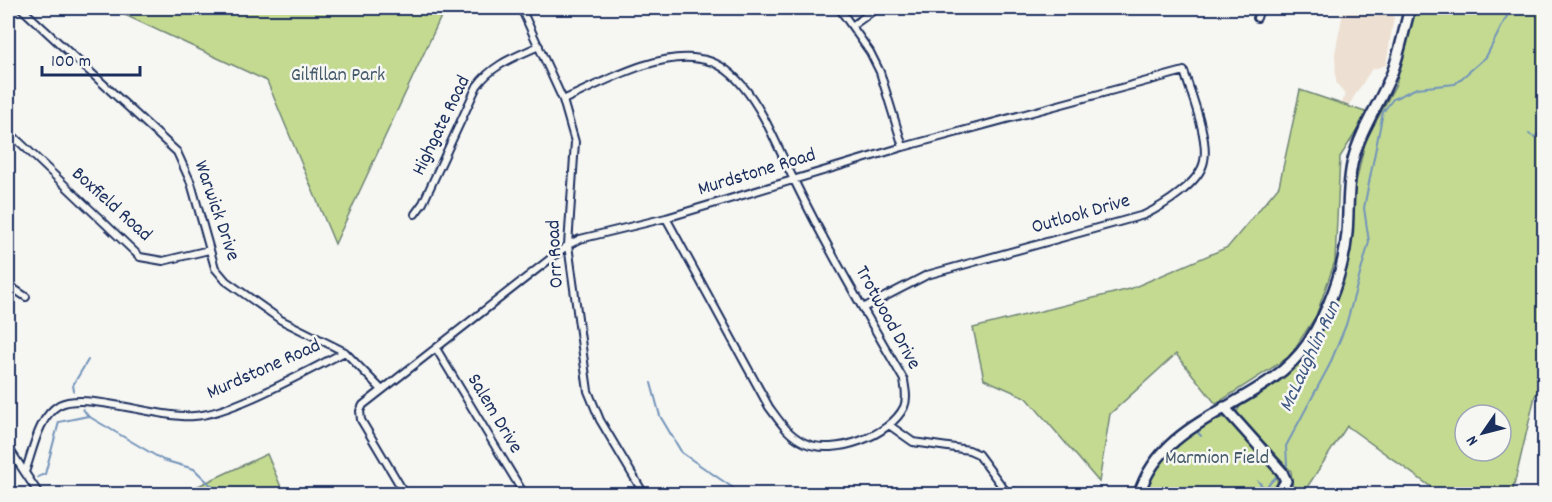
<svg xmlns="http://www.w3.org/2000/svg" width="1552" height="502" viewBox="0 0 1552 502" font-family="Dekko,sans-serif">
	<rect width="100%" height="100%" fill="#f6f6f2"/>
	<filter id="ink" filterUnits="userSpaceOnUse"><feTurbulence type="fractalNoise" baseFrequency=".0167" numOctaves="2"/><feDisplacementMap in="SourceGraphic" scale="12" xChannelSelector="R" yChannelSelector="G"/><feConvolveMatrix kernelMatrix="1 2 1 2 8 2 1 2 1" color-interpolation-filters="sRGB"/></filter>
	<g filter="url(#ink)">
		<path fill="#ede0d2" d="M 1344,8 L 1390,8 L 1394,17 L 1386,65 L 1371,70 L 1347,108 L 1341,106 L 1345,95 L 1336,82 L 1335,53 Z"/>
		<path fill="#c3da90" stroke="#6f8477" stroke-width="1.5" fill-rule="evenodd" d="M 110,8 L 445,8 L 335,244 L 267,81 Z
			M 1415,8 L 1544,8 L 1544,301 L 1542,304 L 1544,308 L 1544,382 L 1535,396 L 1512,494 L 1425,494 L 1431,487 L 1347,426 L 1304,492 L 1293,490 L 1291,471 L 1236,413 L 1243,401 L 1281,378 L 1305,358 L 1329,313 L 1351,251 L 1355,187 L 1365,142 L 1396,84 ZM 1465,415 L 1501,415 L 1501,451 L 1465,451 Z
			M 1300,90 L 1368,113 L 1340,157 L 1335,261 L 1316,316 L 1289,357 L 1216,404 L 1176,354 L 1110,414 L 1099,482 L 1027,398 L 984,379 L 973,328 L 1130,289 L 1228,247 L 1279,186 Z
			M 1228,417 L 1273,463 L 1278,484 L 1265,494 L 1146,494 C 1148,487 1150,478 1153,472 C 1164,449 1204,418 1228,417 Z
			M 267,454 L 284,494 L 183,493 Z"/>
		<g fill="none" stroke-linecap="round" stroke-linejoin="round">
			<path stroke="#7394ba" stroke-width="2" d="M 1529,134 L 1534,137 L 1544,130
				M 651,383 L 660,416 L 682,453 L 742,494
				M 74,391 L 73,385 L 88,360
				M 83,409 L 88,416
				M 1195,429 L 1201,436
				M 1284,468 L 1287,465 L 1286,446 L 1329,366 L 1346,325 L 1369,242 L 1364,208 L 1383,112 L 1393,99 L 1417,88 L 1455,84 L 1486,57 L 1511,8
				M 38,477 L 45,474 L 59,422 L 88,416 L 163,460 L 194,469 L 220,494
				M 1258,481 L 1264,488
				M 8,492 L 13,488
				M 1259,494 L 1280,473"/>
			<g stroke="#1b2f5e" stroke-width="10">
				<path id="street" d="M 21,8 L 177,152 L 191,183 L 215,268 L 226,281 L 281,320 L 345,352 L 382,390
					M 521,8 L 563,100 L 575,142 L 568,245 L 588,391 L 600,420 L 644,494
					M 839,8 L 870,52 L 880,72 L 903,147
					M 1257,18 L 1260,8
					M 852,26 L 877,8
					M 563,100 C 602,83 657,51 700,59 C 716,61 731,72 742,85 C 765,112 778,149 794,180 C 827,248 866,314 904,380 C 905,389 908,398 904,407 C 890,436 834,456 805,443 C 788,435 780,422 769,407 L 666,218
					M 8,131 L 140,257 L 163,261 L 209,250
					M 415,214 L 423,203 L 477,86 C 493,64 515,57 539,46
					M 8,285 L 26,297
					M 437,350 L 524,494
					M 889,425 L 913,442 L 969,450 L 978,454 L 1007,493
					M 8,447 L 39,494
					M 25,472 C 33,451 38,417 59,405 C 86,391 159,419 194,416 C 232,414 308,370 345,352
					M 405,494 L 361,420 L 360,411 L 363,405 L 568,245 L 580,239 L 666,218 L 903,147 L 1184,71 C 1191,94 1209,138 1204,161 C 1200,183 1163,206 1144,215 L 927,275 L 863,308
					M 1006,494 L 1015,492 L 1020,494"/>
			</g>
			<g stroke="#1b2f5e" stroke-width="14">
				<path id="secondary" d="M 1224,407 L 1282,472 L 1286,481 L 1278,494
					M 1139,494 C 1165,412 1263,409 1308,343 C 1328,312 1344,270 1347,233 C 1349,208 1347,184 1353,160 C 1361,129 1380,103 1392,73 C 1400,52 1404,29 1410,8"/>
			</g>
			<use href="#street" stroke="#f6f6f2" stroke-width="6"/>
			<use href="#secondary" stroke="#f6f6f2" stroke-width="9"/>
		</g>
	</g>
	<g text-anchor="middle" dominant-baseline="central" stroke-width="5" stroke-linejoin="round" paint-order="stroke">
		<g font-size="20" fill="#455a6a" stroke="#f6f6f2">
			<text x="338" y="76">Gilfillan Park</text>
			<text x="1217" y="459">Marmion Field</text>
		</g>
		<g font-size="20" fill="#1b2f5e" stroke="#f6f6f2">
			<text transform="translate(442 126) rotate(-64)">Highgate Road</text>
			<text transform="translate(757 173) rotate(-17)">Murdstone Road</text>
			<text transform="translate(111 205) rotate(42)">Boxfield Road</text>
			<text transform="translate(216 211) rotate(71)">Warwick Drive</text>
			<text transform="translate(1081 215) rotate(-16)">Outlook Drive</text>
			<text transform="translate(556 254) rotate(-93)">Orr Road</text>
			<text transform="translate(887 318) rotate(61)">Trotwood Drive</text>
			<text transform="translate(264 370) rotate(-24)">Murdstone Road</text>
			<text transform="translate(494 414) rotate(59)">Salem Drive</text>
		</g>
		<g font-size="21" font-style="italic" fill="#405984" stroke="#f6f6f2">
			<text transform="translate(1311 357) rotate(-65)">McLaughlin Run</text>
		</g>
	</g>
	<rect width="1552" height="502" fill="none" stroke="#f6f6f2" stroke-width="30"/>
	<rect x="15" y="15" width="1522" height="472" fill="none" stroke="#1b2f5e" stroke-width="2" filter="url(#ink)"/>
	<g transform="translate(1483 433) rotate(235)"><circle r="28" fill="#f6f6f2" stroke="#9ea6b7" stroke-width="1.5"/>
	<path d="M0-4.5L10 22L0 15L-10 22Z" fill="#1b2f5e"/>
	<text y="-9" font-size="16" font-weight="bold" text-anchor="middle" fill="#1b2f5e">N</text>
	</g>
	<path d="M42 66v9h98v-9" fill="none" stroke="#1b2f5e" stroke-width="3"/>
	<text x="51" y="66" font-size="18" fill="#1b2f5e" stroke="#f6f6f2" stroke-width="4.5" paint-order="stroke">100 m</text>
</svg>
